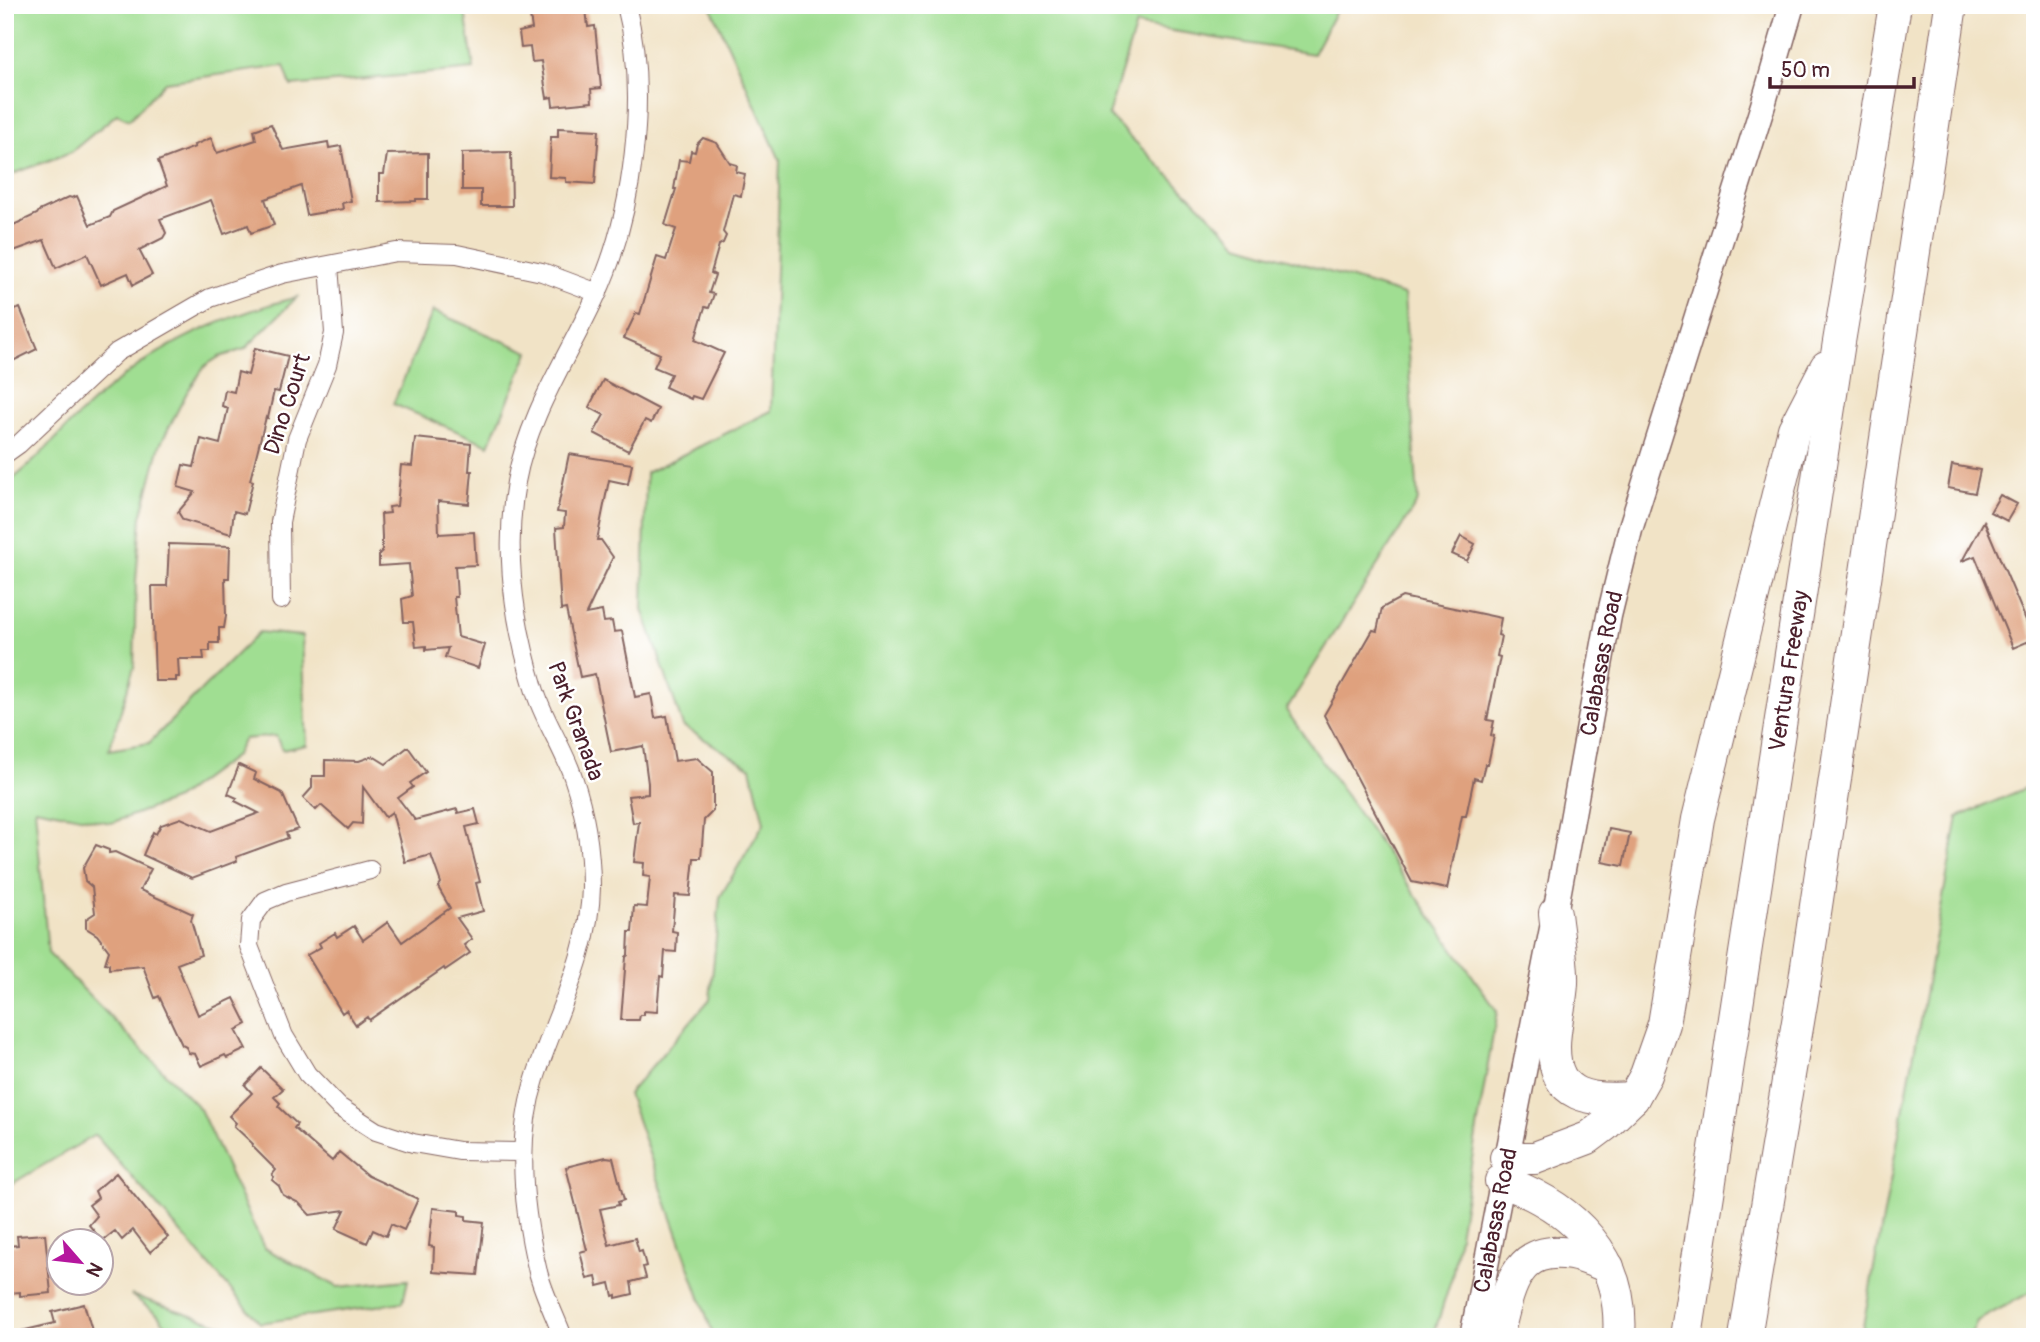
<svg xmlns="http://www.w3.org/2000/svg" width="2040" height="1342" viewBox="0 0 2040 1342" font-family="Pangolin,sans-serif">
	<rect width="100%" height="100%" fill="#fff"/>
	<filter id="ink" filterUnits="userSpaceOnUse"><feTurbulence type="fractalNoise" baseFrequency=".0143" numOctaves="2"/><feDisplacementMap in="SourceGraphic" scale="14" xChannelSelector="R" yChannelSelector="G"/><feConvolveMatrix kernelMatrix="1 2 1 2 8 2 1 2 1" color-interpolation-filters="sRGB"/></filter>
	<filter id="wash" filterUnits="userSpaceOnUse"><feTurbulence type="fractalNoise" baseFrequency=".00686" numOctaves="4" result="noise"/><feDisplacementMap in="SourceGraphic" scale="28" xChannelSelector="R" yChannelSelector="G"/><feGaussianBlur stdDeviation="1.57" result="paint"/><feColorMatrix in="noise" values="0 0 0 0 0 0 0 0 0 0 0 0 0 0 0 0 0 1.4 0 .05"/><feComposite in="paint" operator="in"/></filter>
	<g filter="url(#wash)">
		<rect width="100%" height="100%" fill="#f1e3c6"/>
		<path fill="#a0de92" stroke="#757e5e" stroke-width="2" d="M 5,5 L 464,5 L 474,69 L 291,86 L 284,66 L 165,82 L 129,120 L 117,114 L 71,152 L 5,177 Z
			M 710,5 L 1339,5 L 1313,54 L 1136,25 L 1108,115 L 1239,244 L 1404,295 L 1418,501 L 1286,710 L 1497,1011 L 1452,1277 L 1433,1337 L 714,1337 L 628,1094 L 710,999 L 720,897 L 764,823 L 751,768 L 683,726 L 643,609 L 646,473 L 771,411 L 780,160 Z
			M 297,297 L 245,349 L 219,357 L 205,366 L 186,394 L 160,445 L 141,517 L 136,581 L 134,667 L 109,750 L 149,743 L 259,632 L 302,636 L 307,745 L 282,750 L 276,736 L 244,739 L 235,756 L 176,799 L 111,823 L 35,808 L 48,953 L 200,1109 L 264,1248 L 338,1287 L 408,1280 L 403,1302 L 260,1323 L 95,1135 L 13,1183 L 5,1182 L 5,485 C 42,458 68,422 103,393 C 164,341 220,318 297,297 Z
			M 433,311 L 529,352 L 489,445 L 393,404 Z
			M 2035,784 L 2035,1290 L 1977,1321 L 1970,1337 L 1861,1337 L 1958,817 Z
			M 131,1295 L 246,1333 L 247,1337 L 175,1337 L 158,1315 Z"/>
		<g id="blocks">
			<path fill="#dfa17e" d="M 586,9 L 588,27 L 595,26 L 601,88 L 591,89 L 592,102 L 553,106 L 552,97 L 547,98 L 541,61 L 532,62 L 530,47 L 521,48 L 519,32 L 532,29 L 530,16 Z
				M 271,124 L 283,150 L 328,142 L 329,148 L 341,146 L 351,201 L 342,203 L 343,209 L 307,215 L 301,186 L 265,199 L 274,225 L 251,233 L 248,225 L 224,234 L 211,200 L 160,219 L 166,233 L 163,238 L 139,250 L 152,275 L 133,285 L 128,273 L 101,285 L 87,254 L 56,268 L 44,240 L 5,254 L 5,229 L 37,214 L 39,211 L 69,197 L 72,198 L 77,196 L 90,225 L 110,217 L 113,211 L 167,186 L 158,161 L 195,147 L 194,145 L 211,138 L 217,153 L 256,140 L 254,130 Z
				M 558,128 L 599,130 L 595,184 L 566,182 L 566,178 L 549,177 L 551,137 L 558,137 Z
				M 703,138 L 717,143 L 730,163 L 737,165 L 736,172 L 745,174 L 741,196 L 733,194 L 723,232 L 726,236 L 723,243 L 719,245 L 711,273 L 715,275 L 709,293 L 714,294 L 709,308 L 705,307 L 695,340 L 724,353 L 701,399 L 692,396 L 691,399 L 665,387 L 671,374 L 654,367 L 660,354 L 624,338 L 636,313 L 640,314 L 657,257 L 666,260 L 676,229 L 665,225 L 676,189 L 674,189 L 679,160 L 689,161 L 691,151 L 695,152 L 697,144 Z
				M 511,152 L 512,206 L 481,206 L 481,190 L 462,190 L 462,153 Z
				M 428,153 L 428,199 L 416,199 L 416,201 L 379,202 L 379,174 L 384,174 L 387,154 Z
				M 20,308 L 37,349 L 5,365 L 5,314 Z
				M 255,348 L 288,356 L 279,392 L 274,391 L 268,418 L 266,417 L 250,480 L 253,481 L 245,514 L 234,511 L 231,534 L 183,520 L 178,512 L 195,492 L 178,487 L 183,465 L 194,467 L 201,439 L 220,444 L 228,408 L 222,406 L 225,390 L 234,392 L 238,372 L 248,375 Z
				M 603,380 L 658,409 L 651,423 L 645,420 L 628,451 L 594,433 L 604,415 L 589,407 Z
				M 415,438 L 471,444 L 469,471 L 472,471 L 469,504 L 438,501 L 439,534 L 474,532 L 476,565 L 455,566 L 457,597 L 454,597 L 458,637 L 485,645 L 478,668 L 445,657 L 448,648 L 426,650 L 426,646 L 416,647 L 413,622 L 404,622 L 402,599 L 412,596 L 409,564 L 379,566 L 379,554 L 382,551 L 382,537 L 381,514 L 390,513 L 389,507 L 397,506 L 401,465 L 412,466 Z
				M 569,454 L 632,464 L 628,484 L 609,480 L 597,540 L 601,540 L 613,557 L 586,614 L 602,611 L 604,622 L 612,621 L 614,632 L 622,631 L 635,697 L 651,694 L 655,718 L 667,716 L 675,761 L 697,758 L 713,772 L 713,811 L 704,820 L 701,858 L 694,858 L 690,896 L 675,895 L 672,931 L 677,932 L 676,952 L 665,951 L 663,977 L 660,976 L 657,1012 L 644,1011 L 644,1015 L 640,1015 L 639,1020 L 621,1020 L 626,957 L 628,955 L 629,932 L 632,932 L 634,906 L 647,907 L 650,877 L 643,876 L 644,863 L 634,862 L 639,822 L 633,823 L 628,796 L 648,794 L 648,783 L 643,746 L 611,752 L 595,674 L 580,677 L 566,609 L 561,610 L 556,528 L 564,527 L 565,513 L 557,512 Z
				M 1952,465 L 1980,470 L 1975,493 L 1948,488 Z
				M 2000,495 L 2017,504 L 2007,521 L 1990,512 Z
				M 1984,521 L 2034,639 L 2013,648 L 1975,556 L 1962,561 Z
				M 1461,536 L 1475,544 L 1467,561 L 1452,554 Z
				M 169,544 L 230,546 L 229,578 L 225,578 L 226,616 L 224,628 L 219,628 L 219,643 L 210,643 L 210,651 L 203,651 L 204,659 L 178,659 L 179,677 L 176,677 L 176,681 L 155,681 L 152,586 L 167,586 Z
				M 1402,597 L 1501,618 L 1498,635 L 1501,636 L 1497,656 L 1500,657 L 1487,720 L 1494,721 L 1491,735 L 1494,736 L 1488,764 L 1485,764 L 1481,780 L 1474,778 L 1466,816 L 1462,816 L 1447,889 L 1412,882 L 1324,715 L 1373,630 L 1377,631 L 1382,608 Z
				M 408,747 L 426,772 L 410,783 L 413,787 L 398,798 L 415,820 L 457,809 L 458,813 L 475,809 L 479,824 L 466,827 L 480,882 L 476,883 L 483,911 L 457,918 L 472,939 L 464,945 L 470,953 L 445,970 L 444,968 L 369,1020 L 367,1017 L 356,1025 L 346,1010 L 342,1013 L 307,955 L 321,947 L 319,943 L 335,933 L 337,937 L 354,926 L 363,940 L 388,922 L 402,942 L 450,908 L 438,887 L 441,883 L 431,855 L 405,862 L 392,812 L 385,817 L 363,787 L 362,824 L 353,823 L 348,829 L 321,805 L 316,810 L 303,798 L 312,788 L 312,776 L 325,776 L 325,760 L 359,761 L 373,756 L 386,764 Z
				M 239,765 L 256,773 L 254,779 L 282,793 L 298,829 L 286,833 L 288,838 L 236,857 L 237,861 L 192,878 L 143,855 L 153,832 L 156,834 L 161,825 L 181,818 L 211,831 L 259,813 L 235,801 L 237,798 L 228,794 Z
				M 1609,829 L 1630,833 L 1623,866 L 1602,862 Z
				M 96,845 L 109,850 L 109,853 L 115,852 L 151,869 L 140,890 L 193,914 L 191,920 L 201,955 L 177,964 L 198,1015 L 234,998 L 247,1024 L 236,1030 L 246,1049 L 227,1058 L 225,1055 L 201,1066 L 195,1054 L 189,1053 L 186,1047 L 182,1045 L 159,996 L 155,998 L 143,966 L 109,969 L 109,964 L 105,963 L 109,951 L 97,935 L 86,928 L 86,919 L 95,913 L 92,887 L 85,881 L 83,868 Z
				M 261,1068 L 283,1089 L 274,1097 L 280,1103 L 278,1106 L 297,1124 L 294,1128 L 332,1161 L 339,1152 L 368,1176 L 418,1199 L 404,1230 L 391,1224 L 386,1236 L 373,1230 L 367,1243 L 336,1229 L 345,1210 L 310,1215 L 299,1203 L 283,1195 L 279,1186 L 272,1180 L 274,1177 L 272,1175 L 276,1170 L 252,1146 L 253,1144 L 234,1126 L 236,1123 L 229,1116 L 252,1093 L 245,1085 Z
				M 606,1157 L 613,1158 L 624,1200 L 618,1202 L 619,1205 L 600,1209 L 609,1245 L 635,1238 L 639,1252 L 642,1251 L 646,1266 L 643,1267 L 646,1278 L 631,1282 L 633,1294 L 616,1298 L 616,1295 L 613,1296 L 610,1283 L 598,1286 L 596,1277 L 587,1279 L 580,1252 L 587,1250 L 566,1167 Z
				M 116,1173 L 168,1237 L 150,1252 L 133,1230 L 122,1240 L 115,1231 L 102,1241 L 89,1225 L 97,1216 L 89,1205 L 98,1198 L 95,1191 Z
				M 433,1208 L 459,1211 L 459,1215 L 466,1216 L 466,1220 L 484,1222 L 478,1275 L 433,1272 L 434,1247 L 429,1246 Z
				M 45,1234 L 51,1293 L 20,1296 L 20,1292 L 9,1293 L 8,1279 L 5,1280 L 5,1258 L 9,1257 L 8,1246 L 18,1245 L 17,1236 Z
				M 84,1304 L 94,1337 L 22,1337 L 21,1331 L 55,1323 L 52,1312 Z"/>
		</g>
	</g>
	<g filter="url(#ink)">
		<use href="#blocks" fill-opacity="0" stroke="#846461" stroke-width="2"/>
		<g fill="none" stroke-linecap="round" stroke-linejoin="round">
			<g stroke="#846461" stroke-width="20">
				<path id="street" d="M 5,454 L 19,444 L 117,352 L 210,298 L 282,274 L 396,252 L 457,254 L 542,272 L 598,293
					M 281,600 L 280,522 L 297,439 L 327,365 L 334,333 L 329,265
					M 370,870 L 286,892 L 265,901 L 251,920 L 249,946 L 284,1036 L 307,1074 L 339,1107 L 376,1131 L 413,1143 L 459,1151 L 522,1152
					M 563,1337 C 555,1316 544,1294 538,1272 C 523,1210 515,1141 535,1079 C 555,1015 590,956 591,887 C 591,851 585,812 573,777 C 563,747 543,719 534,688 C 514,623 504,550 516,482 C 528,416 567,358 595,298 C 634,215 649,93 626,5"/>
			</g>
			<g stroke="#846461" stroke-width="27">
				<g id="secondary">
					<path id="s1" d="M 1472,1337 L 1555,913 L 1609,616 L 1630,530 L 1763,105 L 1792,5"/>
				</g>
			</g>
			<g stroke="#846461" stroke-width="34">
				<g id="highway">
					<path d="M 1555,913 C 1557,936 1563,960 1562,983 C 1561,1004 1554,1025 1554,1047 C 1554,1099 1591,1101 1633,1098"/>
					<path d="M 1506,1158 L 1535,1158 L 1588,1138 L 1604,1126 L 1633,1098 L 1646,1075 L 1664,1024 L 1698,819 L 1794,429 L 1826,367"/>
					<path d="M 1501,1181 C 1572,1206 1625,1256 1619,1337"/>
					<path d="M 1497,1337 C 1508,1294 1513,1244 1571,1254 C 1583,1256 1596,1262 1608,1267"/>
					<path id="s2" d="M 1686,1337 L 1839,342 L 1895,5"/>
					<path d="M 1745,1337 L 1804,986 L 1951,5"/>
				</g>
			</g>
			<use href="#street" stroke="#fff" stroke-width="18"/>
			<use href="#secondary" stroke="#fff" stroke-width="24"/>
			<use href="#highway" stroke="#fff" stroke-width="32"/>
		</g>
	</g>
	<g text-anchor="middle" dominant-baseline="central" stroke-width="5" stroke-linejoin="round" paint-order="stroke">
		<g font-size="23" fill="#4a1f2b" stroke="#fff">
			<text transform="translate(287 404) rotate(-72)">Dino Court</text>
			<text stroke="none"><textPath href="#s1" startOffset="686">Calabasas Road</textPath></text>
			<text stroke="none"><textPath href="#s2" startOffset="674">Ventura Freeway</textPath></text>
			<text transform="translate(576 721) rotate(70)">Park Granada</text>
			<text stroke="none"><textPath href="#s1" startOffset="119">Calabasas Road</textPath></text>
		</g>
	</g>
	<rect width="2040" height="1342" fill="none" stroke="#fff" stroke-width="28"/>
	<g transform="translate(80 1262) rotate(118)"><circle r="33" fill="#ffffff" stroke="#b7a5aa" stroke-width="2"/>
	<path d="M0-5L12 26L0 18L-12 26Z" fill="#b5179e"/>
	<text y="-10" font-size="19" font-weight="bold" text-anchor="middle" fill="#4a1f2b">N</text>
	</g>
	<path d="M1770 77v10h144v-10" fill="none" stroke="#4a1f2b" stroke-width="3.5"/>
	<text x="1781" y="77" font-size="21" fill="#4a1f2b" stroke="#ffffff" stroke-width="5" paint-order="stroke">50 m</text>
</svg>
